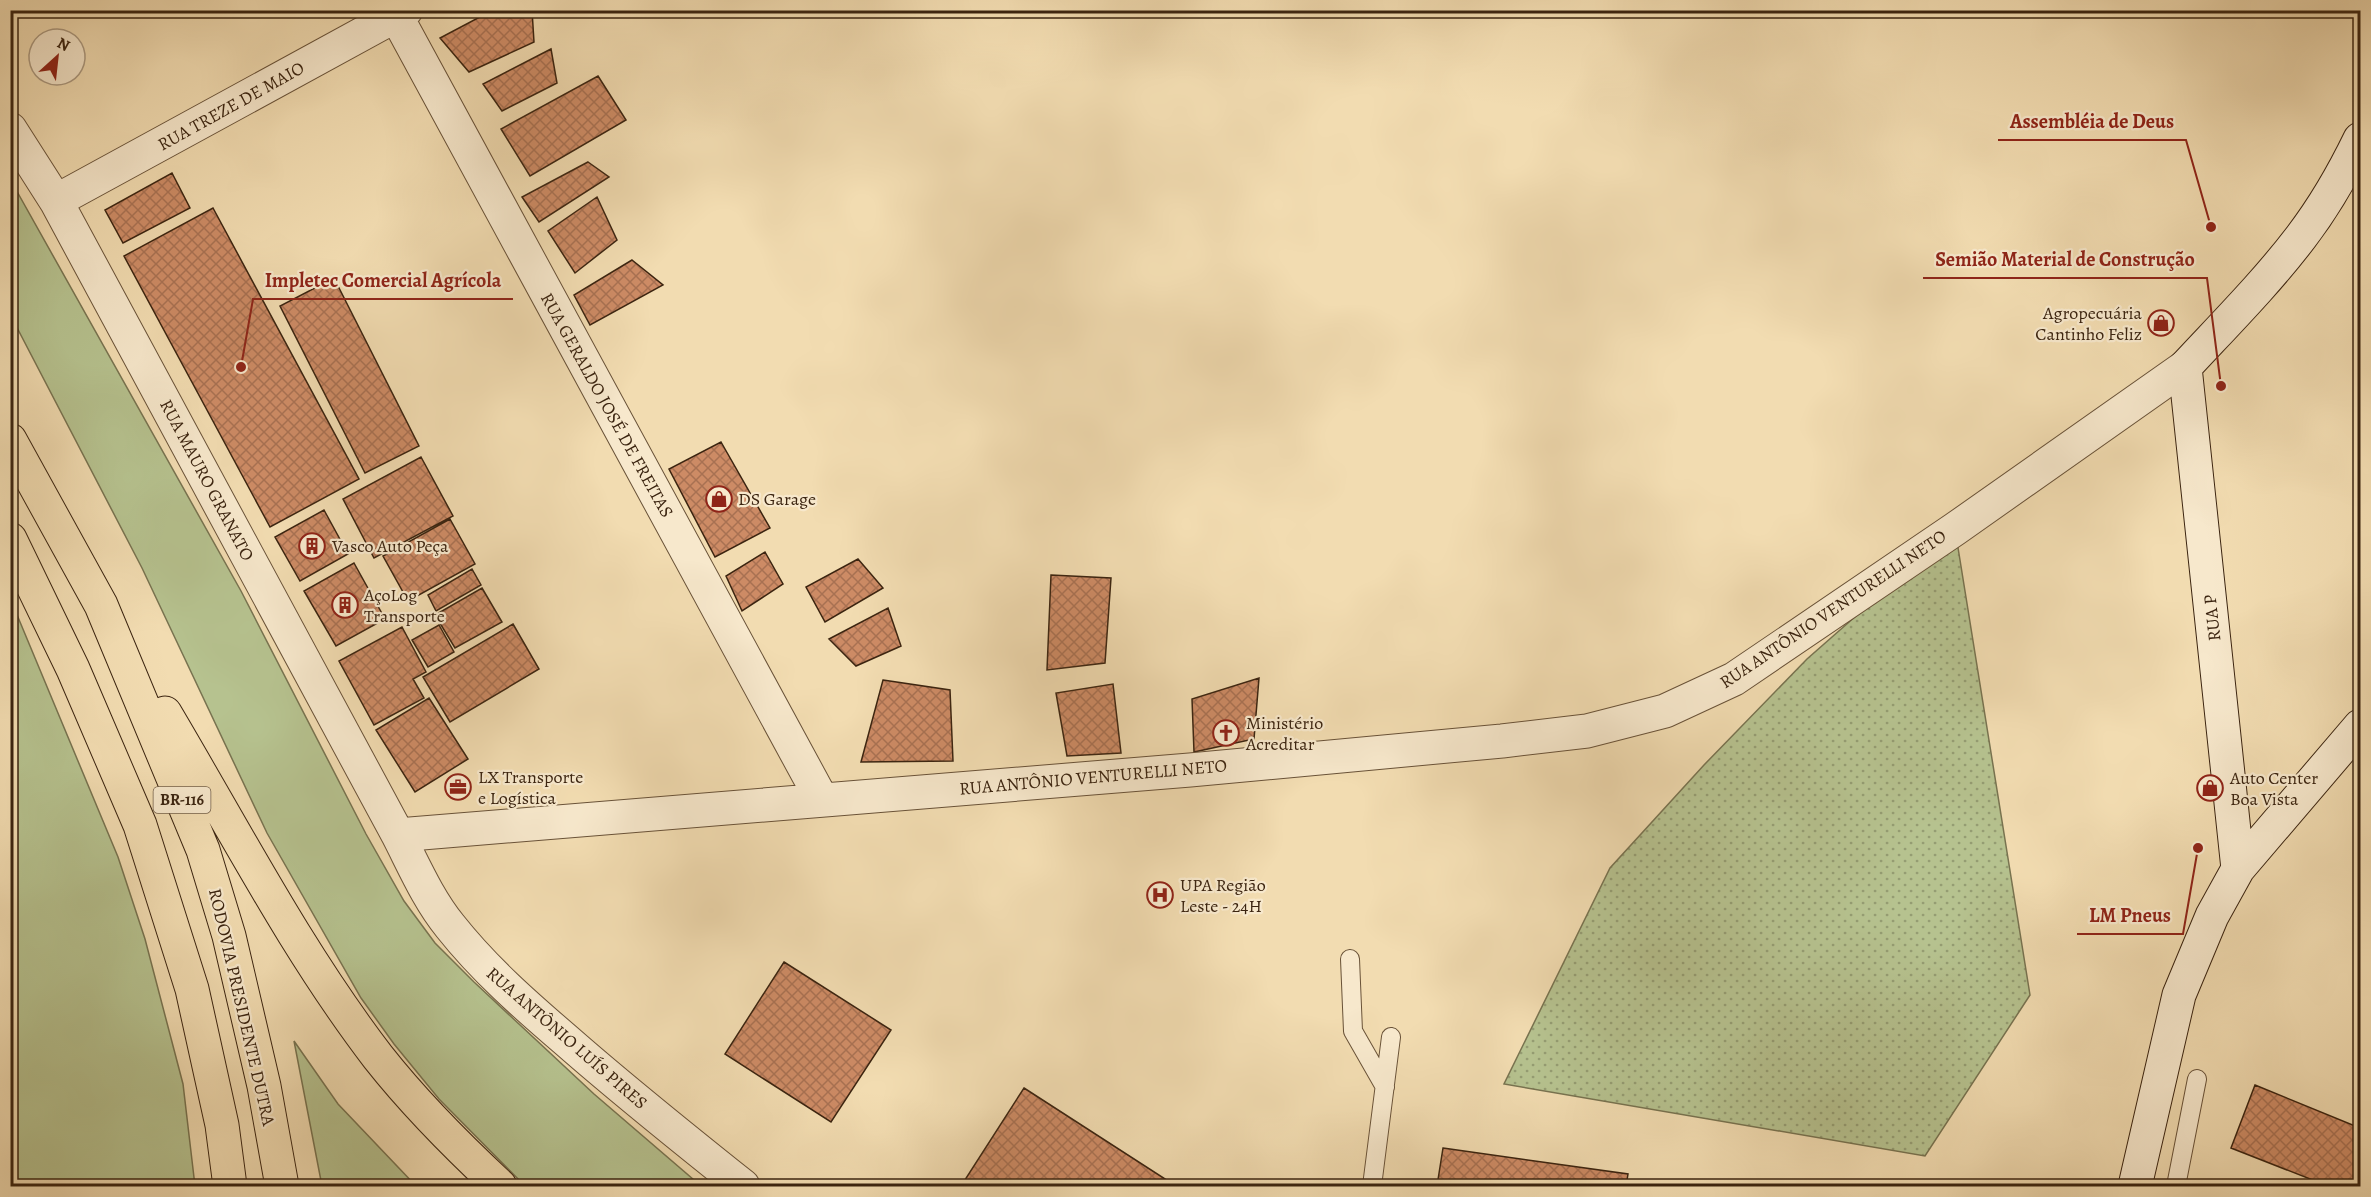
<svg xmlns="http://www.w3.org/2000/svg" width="2371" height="1197" viewBox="0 0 2371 1197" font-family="Alegreya,serif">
	<defs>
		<pattern id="park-dots" width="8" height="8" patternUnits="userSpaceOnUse" patternTransform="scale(1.5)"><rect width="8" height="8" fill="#b6c28f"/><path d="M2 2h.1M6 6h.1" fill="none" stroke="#959d73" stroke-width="1.8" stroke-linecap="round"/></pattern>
		<pattern id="building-cross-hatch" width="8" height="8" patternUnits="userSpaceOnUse" patternTransform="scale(1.5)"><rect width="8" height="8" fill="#cd8b65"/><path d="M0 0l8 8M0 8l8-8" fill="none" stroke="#a87152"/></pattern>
	</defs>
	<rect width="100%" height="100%" fill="#f2dcb1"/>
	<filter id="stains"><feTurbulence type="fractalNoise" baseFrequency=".00333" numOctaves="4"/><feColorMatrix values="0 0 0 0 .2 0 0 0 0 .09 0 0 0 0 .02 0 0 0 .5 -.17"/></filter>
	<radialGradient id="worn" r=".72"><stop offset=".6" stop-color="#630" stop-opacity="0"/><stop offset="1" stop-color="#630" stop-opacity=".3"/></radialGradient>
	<path fill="#b6c28f" stroke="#787350" stroke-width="1.5" d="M 10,179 L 241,591 L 366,834 L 404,901 L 435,943 L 474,982 L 594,1094 L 701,1186 L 525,1186 L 439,1099 L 394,1044 L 361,998 L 267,833 L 142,568 L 12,318 L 10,311 Z
		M 10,598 L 118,857 L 145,939 L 183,1084 L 195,1186 L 11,1186 Z
		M 294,1041 L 338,1104 L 416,1186 L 322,1186 Z"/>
	<path fill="url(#park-dots)" stroke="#787350" stroke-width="1.5" d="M 1955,529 L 2030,995 L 1925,1156 L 1504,1084 L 1610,868 L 1704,765 L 1807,659 Z"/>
	<path fill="url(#building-cross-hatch)" stroke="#3b2410" stroke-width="1.5" d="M 493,10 L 532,10 L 534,42 L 469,72 L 440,38 Z
		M 551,49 L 557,83 L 502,111 L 483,84 Z
		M 598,76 L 626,120 L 530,176 L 501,129 Z
		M 588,162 L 609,177 L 539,222 L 522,197 Z
		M 172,173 L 190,208 L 123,243 L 105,210 Z
		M 597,197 L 617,240 L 575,273 L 548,231 Z
		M 213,208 L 359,479 L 270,527 L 124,256 Z
		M 632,260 L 663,285 L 590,325 L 574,295 Z
		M 334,278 L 419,446 L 365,473 L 280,306 Z
		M 721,442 L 770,528 L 715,557 L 669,469 Z
		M 421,457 L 453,516 L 374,558 L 343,499 Z
		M 324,510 L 348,554 L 300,581 L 275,537 Z
		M 450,519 L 475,564 L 408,601 L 383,556 Z
		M 765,552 L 783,584 L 742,611 L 726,576 Z
		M 858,559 L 883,588 L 825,622 L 806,587 Z
		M 354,563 L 385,619 L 336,646 L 304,591 Z
		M 472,569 L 481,585 L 436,611 L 428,595 Z
		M 1051,575 L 1111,578 L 1105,663 L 1047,670 Z
		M 482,588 L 502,622 L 455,648 L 435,615 Z
		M 888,608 L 901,646 L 856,666 L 829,639 Z
		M 513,624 L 539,669 L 450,722 L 423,677 Z
		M 439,625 L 454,652 L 428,667 L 412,640 Z
		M 402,627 L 426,672 L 413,679 L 424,698 L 374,725 L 339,661 Z
		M 1259,678 L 1254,739 L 1194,752 L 1192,699 Z
		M 883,680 L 950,690 L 953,761 L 861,762 Z
		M 1113,684 L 1121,753 L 1067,756 L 1056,693 Z
		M 429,698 L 468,759 L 415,792 L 376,730 Z
		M 784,962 L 891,1030 L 831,1122 L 725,1054 Z
		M 2255,1085 L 2360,1128 L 2360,1186 L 2328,1186 L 2231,1148 Z
		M 1024,1088 L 1176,1186 L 961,1186 Z
		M 1443,1148 L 1628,1174 L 1626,1186 L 1437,1186 Z"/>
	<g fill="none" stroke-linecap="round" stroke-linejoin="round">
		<g stroke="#695238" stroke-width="20">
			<path id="lane" d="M 1350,959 L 1353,1031 L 1385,1087
				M 1372,1186 L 1391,1037
				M 2176,1186 L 2197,1079"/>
		</g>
		<g stroke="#695238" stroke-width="35">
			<path id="street" d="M 393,10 L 822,800
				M 10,129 L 56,201 L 398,835 C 414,866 428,899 450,926 C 484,969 525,1005 567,1041 C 624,1091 684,1139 743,1186
				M 56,201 L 406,10
				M 398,835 L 1190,770 L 1502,741 L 1587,731 L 1665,711 L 1734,679 L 1955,529 L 2185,367"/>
		</g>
		<g stroke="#3b2410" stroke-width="35">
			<path id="secondary" d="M 2238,869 L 2185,367 C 2224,325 2266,283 2301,237 C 2324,207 2344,172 2360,139
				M 2135,1186 L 2179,995 L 2212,916 L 2238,869 L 2360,726"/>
		</g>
		<g stroke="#3b2410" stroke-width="35">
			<path id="highway" d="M 10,440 L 101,605 L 203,850 L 229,936 L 264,1086 L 282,1186
				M 10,539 L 73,669 L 140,825 L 192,989 L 222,1125 L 230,1186
				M 165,713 C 234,829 296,950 378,1057 C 415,1104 457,1146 500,1186"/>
		</g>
		<use href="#lane" stroke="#f7e8cc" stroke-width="18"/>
		<use href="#street" stroke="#f7e8cc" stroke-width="33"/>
		<use href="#secondary" stroke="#f7e8cc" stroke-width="33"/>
		<use href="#highway" stroke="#f2dcb1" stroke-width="33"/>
	</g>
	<defs>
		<g id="shop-ring" transform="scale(1.35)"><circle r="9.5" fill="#f7e8cc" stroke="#8f2418" stroke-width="1.5"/><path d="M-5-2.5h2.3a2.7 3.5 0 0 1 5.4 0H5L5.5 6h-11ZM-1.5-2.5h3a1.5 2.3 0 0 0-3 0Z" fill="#8f2418"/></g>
		<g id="building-ring" transform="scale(1.35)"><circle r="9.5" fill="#f7e8cc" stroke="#8f2418" stroke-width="1.5"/><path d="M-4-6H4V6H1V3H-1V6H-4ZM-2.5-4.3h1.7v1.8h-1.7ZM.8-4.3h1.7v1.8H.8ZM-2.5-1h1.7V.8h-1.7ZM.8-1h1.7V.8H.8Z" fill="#8f2418"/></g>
		<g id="church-ring" transform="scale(1.35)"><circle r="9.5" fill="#f7e8cc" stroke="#8f2418" stroke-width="1.5"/><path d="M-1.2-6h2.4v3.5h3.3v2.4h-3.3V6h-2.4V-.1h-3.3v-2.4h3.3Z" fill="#8f2418"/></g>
		<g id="office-ring" transform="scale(1.35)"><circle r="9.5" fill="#f7e8cc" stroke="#8f2418" stroke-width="1.5"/><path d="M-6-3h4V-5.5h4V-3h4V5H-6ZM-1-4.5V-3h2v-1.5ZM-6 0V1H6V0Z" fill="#8f2418"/></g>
		<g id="hospital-ring" transform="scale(1.35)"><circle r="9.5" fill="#f7e8cc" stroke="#8f2418" stroke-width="1.5"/><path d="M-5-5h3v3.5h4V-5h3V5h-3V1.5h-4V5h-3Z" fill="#8f2418"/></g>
	</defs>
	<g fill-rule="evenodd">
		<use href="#shop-ring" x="2161" y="323"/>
		<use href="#shop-ring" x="719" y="499"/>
		<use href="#building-ring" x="312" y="546"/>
		<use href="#building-ring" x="345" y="605"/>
		<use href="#church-ring" x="1226" y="733"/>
		<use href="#office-ring" x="458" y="787"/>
		<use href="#shop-ring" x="2210" y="788"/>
		<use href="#hospital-ring" x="1160" y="895"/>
	</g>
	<g text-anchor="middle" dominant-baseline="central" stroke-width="4.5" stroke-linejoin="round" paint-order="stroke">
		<rect fill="#f7e8cc" stroke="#735f48" stroke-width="1.5" x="153.5" y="787" width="57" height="26" rx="4.5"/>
		<g font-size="16" font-weight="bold" fill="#3b2410">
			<text x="182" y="800">BR-116</text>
		</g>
		<g font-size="18" fill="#3b2410" stroke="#f7e8cc">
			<text transform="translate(231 106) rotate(-29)">RUA TREZE DE MAIO</text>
			<text transform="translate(607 405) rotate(61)">RUA GERALDO JOSÉ DE FREITAS</text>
			<text transform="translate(207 480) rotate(62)">RUA MAURO GRANATO</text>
			<text transform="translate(1833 609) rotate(-34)">RUA ANTÔNIO VENTURELLI NETO</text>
			<text transform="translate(2212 618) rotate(-96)">RUA P</text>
			<text transform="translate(1093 777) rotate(-5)">RUA ANTÔNIO VENTURELLI NETO</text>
			<text transform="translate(242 1007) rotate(77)">RODOVIA PRESIDENTE DUTRA</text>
			<text transform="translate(567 1038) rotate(41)">RUA ANTÔNIO LUÍS PIRES</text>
		</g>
		<g font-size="18" fill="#3b2410" stroke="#f7e8cc" text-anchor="start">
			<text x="2142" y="313" text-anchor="end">Agropecuária<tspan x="2142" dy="21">Cantinho Feliz</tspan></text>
			<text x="738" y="499">DS Garage</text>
			<text x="332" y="546">Vasco Auto Peça</text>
			<text x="364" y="595">AçoLog<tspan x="364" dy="21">Transporte</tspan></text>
			<text x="1246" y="723">Ministério<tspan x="1246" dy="21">Acreditar</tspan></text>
			<text x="478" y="777">LX Transporte<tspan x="478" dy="21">e Logística</tspan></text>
			<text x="2230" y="778">Auto Center<tspan x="2230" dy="21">Boa Vista</tspan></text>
			<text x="1180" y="885">UPA Região<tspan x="1180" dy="21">Leste - 24H</tspan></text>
		</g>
	</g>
	<path fill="none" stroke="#8f2418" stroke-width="2" d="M2211 227L2186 140H1998M2221 386L2207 278H1923M241 367L253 299H513M2198 848L2183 934H2077"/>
	<g fill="#8f2418" stroke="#f7e8cc" stroke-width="2">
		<circle cx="2211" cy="227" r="6"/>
		<circle cx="2221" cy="386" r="6"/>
		<circle cx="241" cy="367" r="6"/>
		<circle cx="2198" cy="848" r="6"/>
	</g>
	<g font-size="20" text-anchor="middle" font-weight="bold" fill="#8f2418" stroke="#f7e8cc" stroke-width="4.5" stroke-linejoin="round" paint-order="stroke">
		<text x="2092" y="128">Assembléia de Deus</text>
		<text x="2065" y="266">Semião Material de Construção</text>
		<text x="383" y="287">Impletec Comercial Agrícola</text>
		<text x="2130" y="922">LM Pneus</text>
	</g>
	<rect width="2371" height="1197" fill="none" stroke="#f2dcb1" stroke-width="36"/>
	<rect x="12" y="12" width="2347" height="1173" fill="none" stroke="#3b2410" stroke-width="3"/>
	<rect x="18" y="18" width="2335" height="1161" fill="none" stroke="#3b2410" stroke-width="1.5"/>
	<g transform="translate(57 57) rotate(27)"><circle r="28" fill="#f7e8cc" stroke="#ac9a81" stroke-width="1.5"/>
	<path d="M0-4.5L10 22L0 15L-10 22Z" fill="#8f2418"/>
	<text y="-9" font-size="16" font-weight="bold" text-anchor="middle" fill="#3b2410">N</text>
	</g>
	<rect width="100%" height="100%" filter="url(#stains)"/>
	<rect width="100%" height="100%" fill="url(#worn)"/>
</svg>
